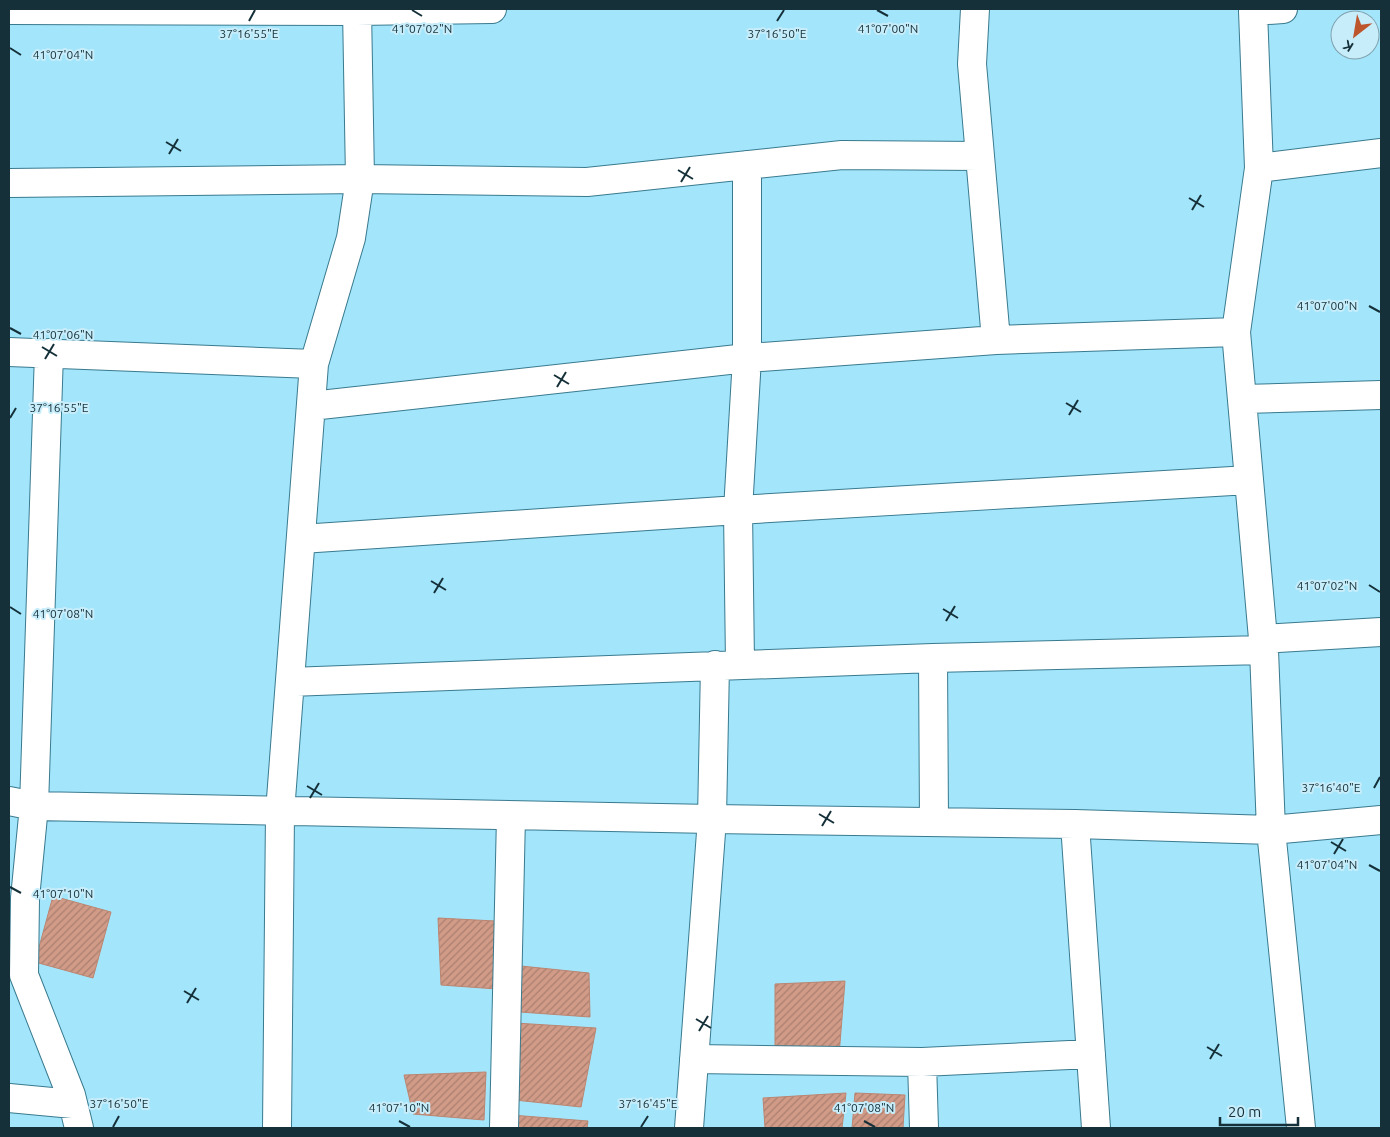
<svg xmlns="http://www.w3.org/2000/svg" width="1390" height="1137" viewBox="0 0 1390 1137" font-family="Ubuntu,sans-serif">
	<defs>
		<pattern id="building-hatch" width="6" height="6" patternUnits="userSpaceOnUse" patternTransform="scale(1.25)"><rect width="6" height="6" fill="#d29b87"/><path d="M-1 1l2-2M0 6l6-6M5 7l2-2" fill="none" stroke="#a97f6f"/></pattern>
	</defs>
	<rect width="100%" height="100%" fill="#a3e5fb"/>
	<path fill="url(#building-hatch)" stroke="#bb8571" d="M 53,896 L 111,912 L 93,978 L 35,962 Z
		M 438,918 L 495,921 L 497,989 L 441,985 Z
		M 521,966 L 589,973 L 590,1017 L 520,1012 Z
		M 845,981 L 838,1068 L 775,1071 L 775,984 Z
		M 515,1023 L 596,1028 L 581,1107 L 505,1099 Z
		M 486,1072 L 484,1120 L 413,1114 L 404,1075 Z
		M 846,1093 L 842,1128 L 765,1128 L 763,1098 Z
		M 855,1093 L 905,1095 L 903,1128 L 852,1128 Z
		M 511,1115 L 588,1121 L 587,1128 L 512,1128 Z"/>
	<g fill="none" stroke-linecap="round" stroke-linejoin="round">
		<g stroke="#397a8e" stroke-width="30">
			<path id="minor" d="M 975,9 L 972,64 L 996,340
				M 1283,9 L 1253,11 L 1259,168 L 1236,332 L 1264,650 L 1271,830 L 1301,1128
				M 9,10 L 357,11 L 492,9
				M 1259,168 L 1381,153
				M 9,183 L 360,179 L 587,182 L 842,155 L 980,156
				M 9,352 L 314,364
				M 49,353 L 34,806 L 25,898 L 24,975 L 71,1095 L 79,1128
				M 1242,399 L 1381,395
				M 311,406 L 747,358 L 996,340 L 1236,332
				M 301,539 L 738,510 L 1249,480
				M 1263,639 L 1381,632
				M 933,658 L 934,822
				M 740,664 L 738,510 L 747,358 L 747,165
				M 290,682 L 933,658 L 1264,650
				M 9,801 L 34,806 L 712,819 L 1075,824 L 1271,830 L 1381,820
				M 1075,824 L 1096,1128
				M 694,1059 L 922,1062 L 1091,1054
				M 922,1062 L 924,1128
				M 9,1098 L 73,1104
				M 277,1128 L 280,812 L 314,364 L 351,238 L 360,179 L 357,9
				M 504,1128 L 511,816
				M 689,1128 L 712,819 L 715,665"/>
		</g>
		<use href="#minor" stroke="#fff" stroke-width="28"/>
	</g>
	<path fill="none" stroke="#153039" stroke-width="2" d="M 412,10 L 422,16M 877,10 L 888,16M 249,21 L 255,10M 777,21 L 784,10M 10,48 L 21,55M 166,142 L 181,151M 169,154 L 178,139M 678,170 L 693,179M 681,182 L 690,167M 1189,198 L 1204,207M 1192,210 L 1201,195M 1369,306 L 1380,312M 10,328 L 21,334M 42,347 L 57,356M 45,359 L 54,344M 554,375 L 569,384M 557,387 L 566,372M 1066,403 L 1081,412M 1069,415 L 1078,400M 10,418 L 16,408M 431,581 L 446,590M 1369,585 L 1380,592M 434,593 L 443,578M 10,607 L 21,614M 943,609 L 958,618M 946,621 L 955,606M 307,786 L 322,795M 1374,788 L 1380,777M 310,798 L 319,783M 819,814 L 834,823M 822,826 L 831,811M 1331,842 L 1346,851M 1334,854 L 1343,839M 1369,865 L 1380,871M 10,887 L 21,893M 184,991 L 199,1000M 187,1003 L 196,988M 696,1019 L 711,1028M 699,1031 L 708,1016M 1207,1047 L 1222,1056M 1210,1059 L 1219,1044M 399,1121 L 410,1127M 864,1121 L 875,1127M 113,1127 L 119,1116M 641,1127 L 648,1116"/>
	<g font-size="12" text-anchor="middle" fill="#153039" stroke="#c7edfa" stroke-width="4" stroke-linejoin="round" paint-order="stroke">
		<text x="422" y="33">41°07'02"N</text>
		<text x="888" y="33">41°07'00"N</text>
		<text x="249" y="38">37°16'55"E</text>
		<text x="777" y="38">37°16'50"E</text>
		<text x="63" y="59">41°07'04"N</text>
		<text x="1327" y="310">41°07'00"N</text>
		<text x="63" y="339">41°07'06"N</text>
		<text x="59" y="412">37°16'55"E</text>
		<text x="1327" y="590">41°07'02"N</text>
		<text x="63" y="618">41°07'08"N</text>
		<text x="1331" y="792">37°16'40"E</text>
		<text x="1327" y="869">41°07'04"N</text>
		<text x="63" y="898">41°07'10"N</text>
		<text x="119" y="1108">37°16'50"E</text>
		<text x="648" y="1108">37°16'45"E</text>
		<text x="399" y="1112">41°07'10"N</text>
		<text x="864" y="1112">41°07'08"N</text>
	</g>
	<rect width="1390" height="1137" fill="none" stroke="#153039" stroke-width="20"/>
	<g transform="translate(1355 35) rotate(211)"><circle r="24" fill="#c7edfa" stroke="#80a1ad"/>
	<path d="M0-4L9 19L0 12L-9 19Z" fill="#bd552d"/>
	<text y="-8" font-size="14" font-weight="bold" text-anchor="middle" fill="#153039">K</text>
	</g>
	<path d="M1220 1117v8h78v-8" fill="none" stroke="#153039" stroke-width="2.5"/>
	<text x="1228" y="1117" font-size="15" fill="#153039" stroke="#c7edfa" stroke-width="4" paint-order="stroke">20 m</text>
</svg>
